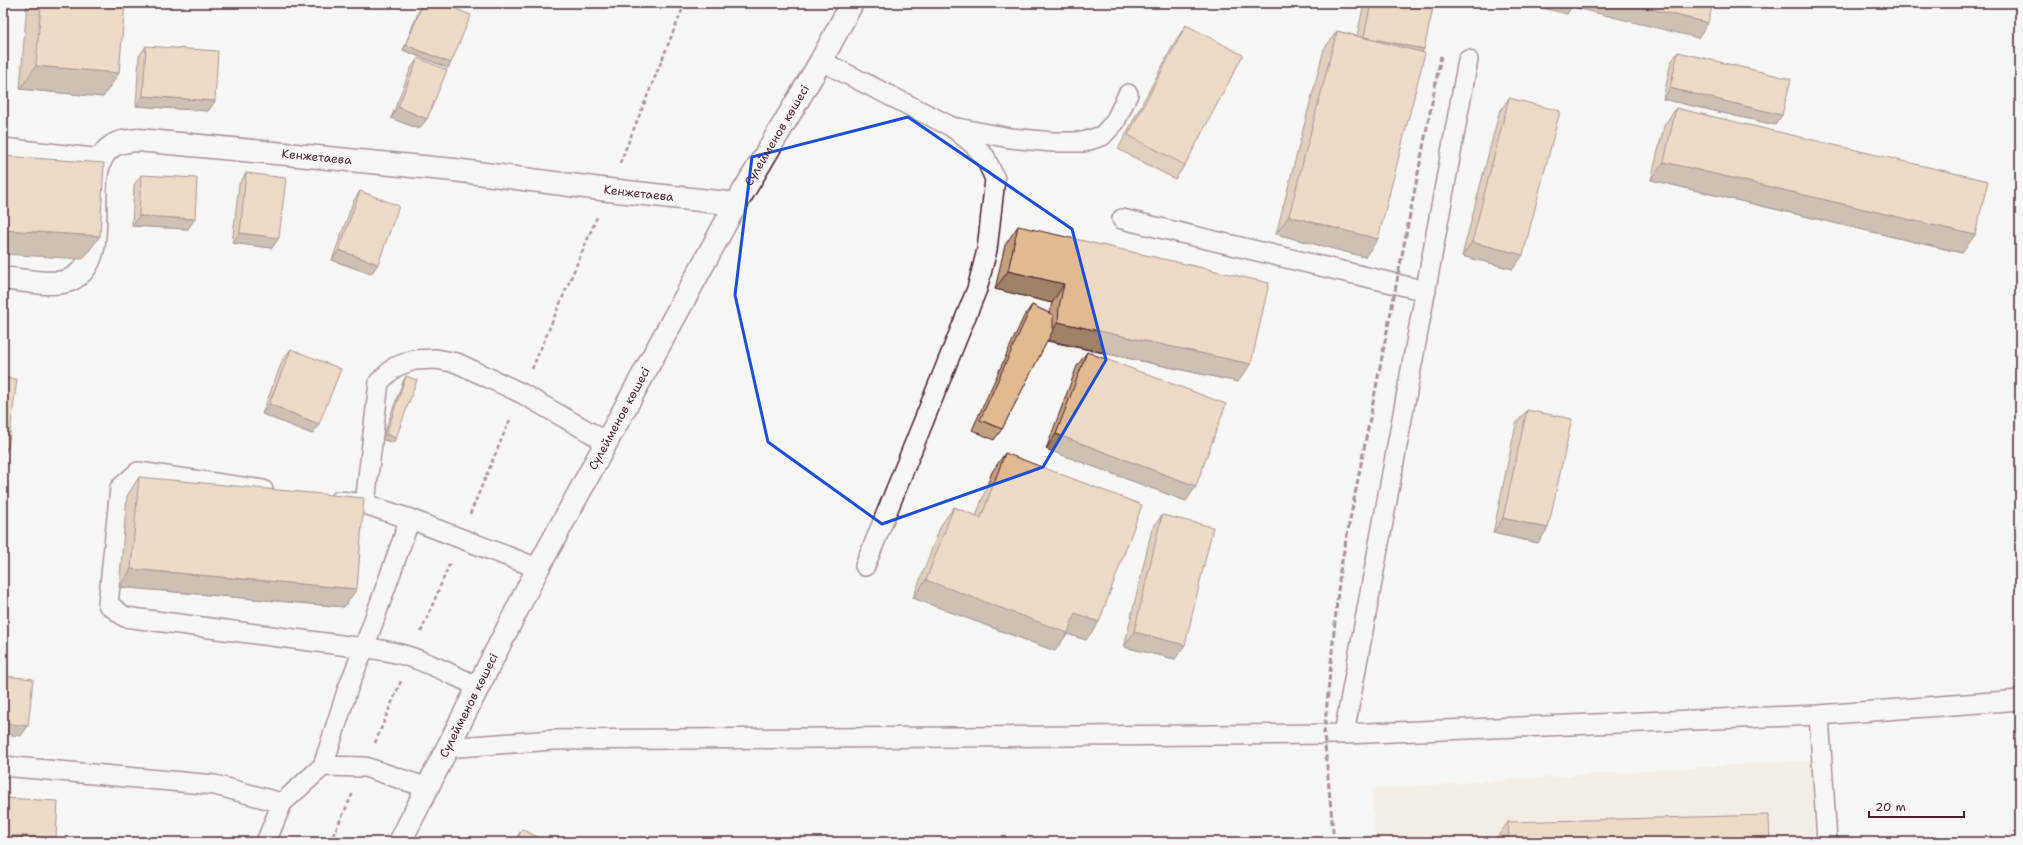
<svg xmlns="http://www.w3.org/2000/svg" width="2023" height="845" viewBox="0 0 2023 845" font-family="'Shantell Sans',sans-serif">
	<rect width="100%" height="100%" fill="#f6f6f2"/>
	<filter id="ink" filterUnits="userSpaceOnUse"><feTurbulence type="fractalNoise" baseFrequency=".025" numOctaves="2"/><feDisplacementMap in="SourceGraphic" scale="8" xChannelSelector="R" yChannelSelector="G"/><feConvolveMatrix kernelMatrix="1 2 1 2 8 2 1 2 1" color-interpolation-filters="sRGB"/></filter>
	<g filter="url(#ink)">
		<path fill="#f0e4d5" d="M 1811,760 L 1814,842 L 1375,842 L 1372,789 Z"/>
		<g fill="none" stroke-linecap="round" stroke-linejoin="round">
			<g stroke="#4a1f2b" stroke-width="22">
				<path id="service" d="M 821,61 L 952,127 L 1010,138 L 1053,142 L 1083,142 L 1102,136 L 1115,122 L 1128,94
					M 3,148 L 102,159
					M 1122,219 L 1426,291
					M 263,490 L 138,472 L 120,488 L 108,604 L 125,617 L 364,648 L 410,519
					M 339,501 L 365,504 L 379,382 L 395,367 L 414,360 L 436,359 L 457,363 L 521,393 L 607,442
					M 365,504 L 410,519 L 538,568
					M 865,566 L 977,289 L 987,250 L 995,179 L 985,157 L 974,145 L 952,127
					M 1819,715 L 1827,842
					M 1344,734 L 1468,60
					M 446,748 L 553,740 L 1344,734 L 1819,715 L 2020,700
					M 3,766 L 215,785 L 282,803
					M 323,766 L 365,767 L 428,788
					M 266,842 L 282,803 L 323,766 L 348,688 L 364,648 C 409,651 437,668 477,686"/>
			</g>
			<g stroke="#4a1f2b" stroke-width="25">
				<g id="minor">
					<path id="s1" d="M 3,278 C 21,280 54,287 70,280 C 118,258 76,171 111,147 C 119,141 129,141 138,140 L 454,170 L 609,190 L 736,204"/>
				</g>
			</g>
			<g stroke="#4a1f2b" stroke-width="25">
				<g id="tertiary">
					<path id="s2" d="M 400,842 L 538,568 L 736,204 L 821,61 L 852,3"/>
				</g>
			</g>
			<path stroke="#4a1f2b" stroke-width="2.5" stroke-dasharray="4 3" stroke-linecap="butt" d="M 620,163 L 685,3
				M 532,369 L 597,217
				M 470,514 L 511,417
				M 421,632 L 450,563
				M 375,743 L 401,681
				M 330,842 L 353,793"/>
			<use href="#service" stroke="#f6f6f2" stroke-width="19"/>
			<use href="#minor" stroke="#f6f6f2" stroke-width="22"/>
			<use href="#tertiary" stroke="#f6f6f2" stroke-width="22"/>
			<path stroke="#4a1f2b" stroke-width="3" stroke-dasharray="6 3" stroke-linecap="butt" d="M 1334,842 L 1324,734 L 1340,571 L 1441,56"/>
		</g>
		<path fill="#c2a07e" stroke="#4a1f2b" d="M 27,3 L 125,3 L 103,97 L 20,89 Z
			M 422,3 L 441,3 L 448,68 L 403,50 Z
			M 1364,3 L 1434,3 L 1422,53 L 1365,257 L 1276,234 L 1324,49 L 1337,31 L 1357,36 Z
			M 1186,25 L 1185,165 L 1175,179 L 1118,149 L 1176,40 Z
			M 146,46 L 215,101 L 208,111 L 136,106 L 139,56 Z
			M 1678,52 L 1782,115 L 1775,125 L 1663,99 L 1671,62 Z
			M 418,58 L 419,129 L 391,118 L 411,68 Z
			M 1509,98 L 1513,269 L 1462,256 L 1499,113 Z
			M 1676,108 L 1962,253 L 1651,180 L 1664,126 Z
			M 246,173 L 272,248 L 232,243 L 239,184 Z
			M 141,175 L 188,229 L 132,226 L 134,185 Z
			M 360,191 L 378,264 L 371,274 L 332,260 L 353,202 Z
			M 1018,226 L 1238,382 L 1047,341 L 1002,429 L 994,440 L 972,430 L 1024,316 L 1032,305 L 1049,313 L 1052,303 L 995,289 L 1005,245 Z
			M 291,349 L 319,424 L 312,434 L 262,414 L 283,359 Z
			M 1087,352 L 1196,486 L 1186,501 L 1046,449 L 1077,366 Z
			M 406,376 L 393,443 L 382,439 L 403,381 Z
			M 1527,410 L 1538,543 L 1493,533 L 1516,424 Z
			M 1005,453 L 1086,640 L 1067,634 L 1055,651 L 913,598 L 941,525 L 954,507 L 976,516 L 992,472 Z
			M 139,477 L 344,607 L 119,587 L 127,496 Z
			M 1162,515 L 1175,659 L 1124,647 L 1152,529 Z
			M 1508,822 L 1770,842 L 1495,842 L 1495,840 Z
			M 522,829 L 547,842 L 514,842 Z"/>
		<path fill="#9e8266" stroke="#4a1f2b" d="M 1522,3 L 1574,3 L 1567,14 Z
			M 1579,3 L 1627,3 L 1708,23 L 1698,38 L 1576,8 Z
			M 1364,37 L 1424,49 L 1414,64 Z
			M 406,45 L 451,63 L 448,68 L 403,50 Z
			M 36,66 L 119,73 L 103,97 L 20,89 Z
			M 1670,88 L 1782,115 L 1775,125 L 1663,99 Z
			M 143,96 L 215,101 L 208,111 L 136,106 Z
			M 398,107 L 427,119 L 419,129 L 391,118 Z
			M 1664,162 L 1975,235 L 1962,253 L 1651,180 Z
			M 139,216 L 195,219 L 188,229 L 132,226 Z
			M 1289,216 L 1378,239 L 1365,257 L 1276,234 Z
			M 3,230 L 100,236 L 83,259 L 3,254 Z
			M 240,233 L 279,238 L 272,248 L 232,243 Z
			M 1472,242 L 1523,255 L 1513,269 L 1462,256 Z
			M 339,250 L 378,264 L 371,274 L 332,260 Z
			M 1008,271 L 1064,284 L 1052,303 L 995,289 Z
			M 1058,322 L 1251,364 L 1238,382 L 1046,340 Z
			M 269,404 L 319,424 L 312,434 L 262,414 Z
			M 386,434 L 396,438 L 393,443 L 382,439 Z
			M 1056,434 L 1196,486 L 1186,501 L 1046,449 Z
			M 3,447 L 8,448 L 3,456 Z
			M 1503,518 L 1548,528 L 1538,543 L 1493,533 Z
			M 131,569 L 357,589 L 344,607 L 119,587 Z
			M 926,580 L 1075,613 L 1099,622 L 1086,640 L 1067,634 L 1055,651 L 913,598 Z
			M 1134,632 L 1185,645 L 1175,659 L 1124,647 Z
			M 3,723 L 28,726 L 21,736 L 3,734 Z
			M 3,835 L 56,838 L 53,842 L 3,842 Z"/>
		<path fill="#e1ba92" stroke="#4a1f2b" d="M 41,3 L 125,3 L 119,73 L 36,66 Z
			M 423,3 L 441,3 L 471,15 L 451,63 L 406,45 Z
			M 1371,3 L 1434,3 L 1424,49 L 1364,37 Z
			M 1627,3 L 1713,3 L 1708,23 Z
			M 1186,25 L 1243,55 L 1185,165 L 1128,135 Z
			M 1337,31 L 1425,53 L 1378,239 L 1289,216 Z
			M 146,46 L 218,51 L 215,101 L 143,96 Z
			M 1678,52 L 1791,79 L 1782,115 L 1670,88 Z
			M 418,58 L 447,70 L 427,119 L 398,107 Z
			M 1509,98 L 1560,111 L 1523,255 L 1472,242 Z
			M 1676,108 L 1988,181 L 1975,235 L 1664,162 Z
			M 3,156 L 104,163 L 100,236 L 3,230 Z
			M 246,173 L 286,178 L 279,238 L 240,233 Z
			M 141,175 L 197,178 L 195,219 L 139,216 Z
			M 360,191 L 399,206 L 378,264 L 339,250 Z
			M 1018,226 L 1269,283 L 1251,364 L 1058,322 L 1059,307 L 1064,284 L 1008,271 Z
			M 1032,305 L 1053,315 L 1053,330 L 1002,429 L 980,420 Z
			M 291,349 L 341,369 L 319,424 L 269,404 Z
			M 1087,352 L 1226,404 L 1196,486 L 1056,434 Z
			M 406,376 L 417,380 L 396,438 L 386,434 Z
			M 3,378 L 17,379 L 8,448 L 3,447 Z
			M 1527,410 L 1572,419 L 1548,528 L 1503,518 Z
			M 1005,453 L 1142,505 L 1099,622 L 1075,613 L 1068,633 L 926,580 L 954,507 L 981,518 Z
			M 139,477 L 364,498 L 357,589 L 131,569 Z
			M 1162,515 L 1213,527 L 1185,645 L 1134,632 Z
			M 3,676 L 33,679 L 28,726 L 3,723 Z
			M 3,798 L 58,801 L 56,838 L 3,835 Z
			M 1769,815 L 1770,842 L 1509,842 L 1508,822 Z
			M 522,829 L 547,842 L 516,842 Z"/>
	</g>
	<path d="M0 0H2023V845H0ZM 908,117 L 1072,229 L 1106,360 L 1043,467 L 882,524 L 768,442 L 735,295 L 752,157 Z" fill="#f6f6f2" fill-opacity=".55" fill-rule="evenodd"/>
	<path fill="none" stroke="#1d4ed8" stroke-width="3" stroke-linejoin="round" d="M 908,117 L 1072,229 L 1106,360 L 1043,467 L 882,524 L 768,442 L 735,295 L 752,157 Z"/>
	<g text-anchor="middle" dominant-baseline="central" stroke-width="3" stroke-linejoin="round" paint-order="stroke">
		<g font-size="12" fill="#4a1f2b" stroke="#f6f6f2">
			<text stroke="none"><textPath href="#s2" startOffset="801">Сүлейменов көшесі</textPath></text>
			<text stroke="none"><textPath href="#s1" startOffset="422">Кенжетаева</textPath></text>
			<text stroke="none"><textPath href="#s1" startOffset="746">Кенжетаева</textPath></text>
			<text stroke="none"><textPath href="#s2" startOffset="477">Сүлейменов көшесі</textPath></text>
			<text stroke="none"><textPath href="#s2" startOffset="153">Сүлейменов көшесі</textPath></text>
		</g>
	</g>
	<rect width="2023" height="845" fill="none" stroke="#f6f6f2" stroke-width="16"/>
	<rect x="8" y="8" width="2007" height="829" fill="none" stroke="#4a1f2b" stroke-width="1.5" filter="url(#ink)"/>
	<path d="M1869 811v6h95v-6" fill="none" stroke="#4a1f2b" stroke-width="2"/>
	<text x="1875" y="811" font-size="12" fill="#4a1f2b" stroke="#f6f6f2" stroke-width="3" paint-order="stroke">20 m</text>
</svg>
